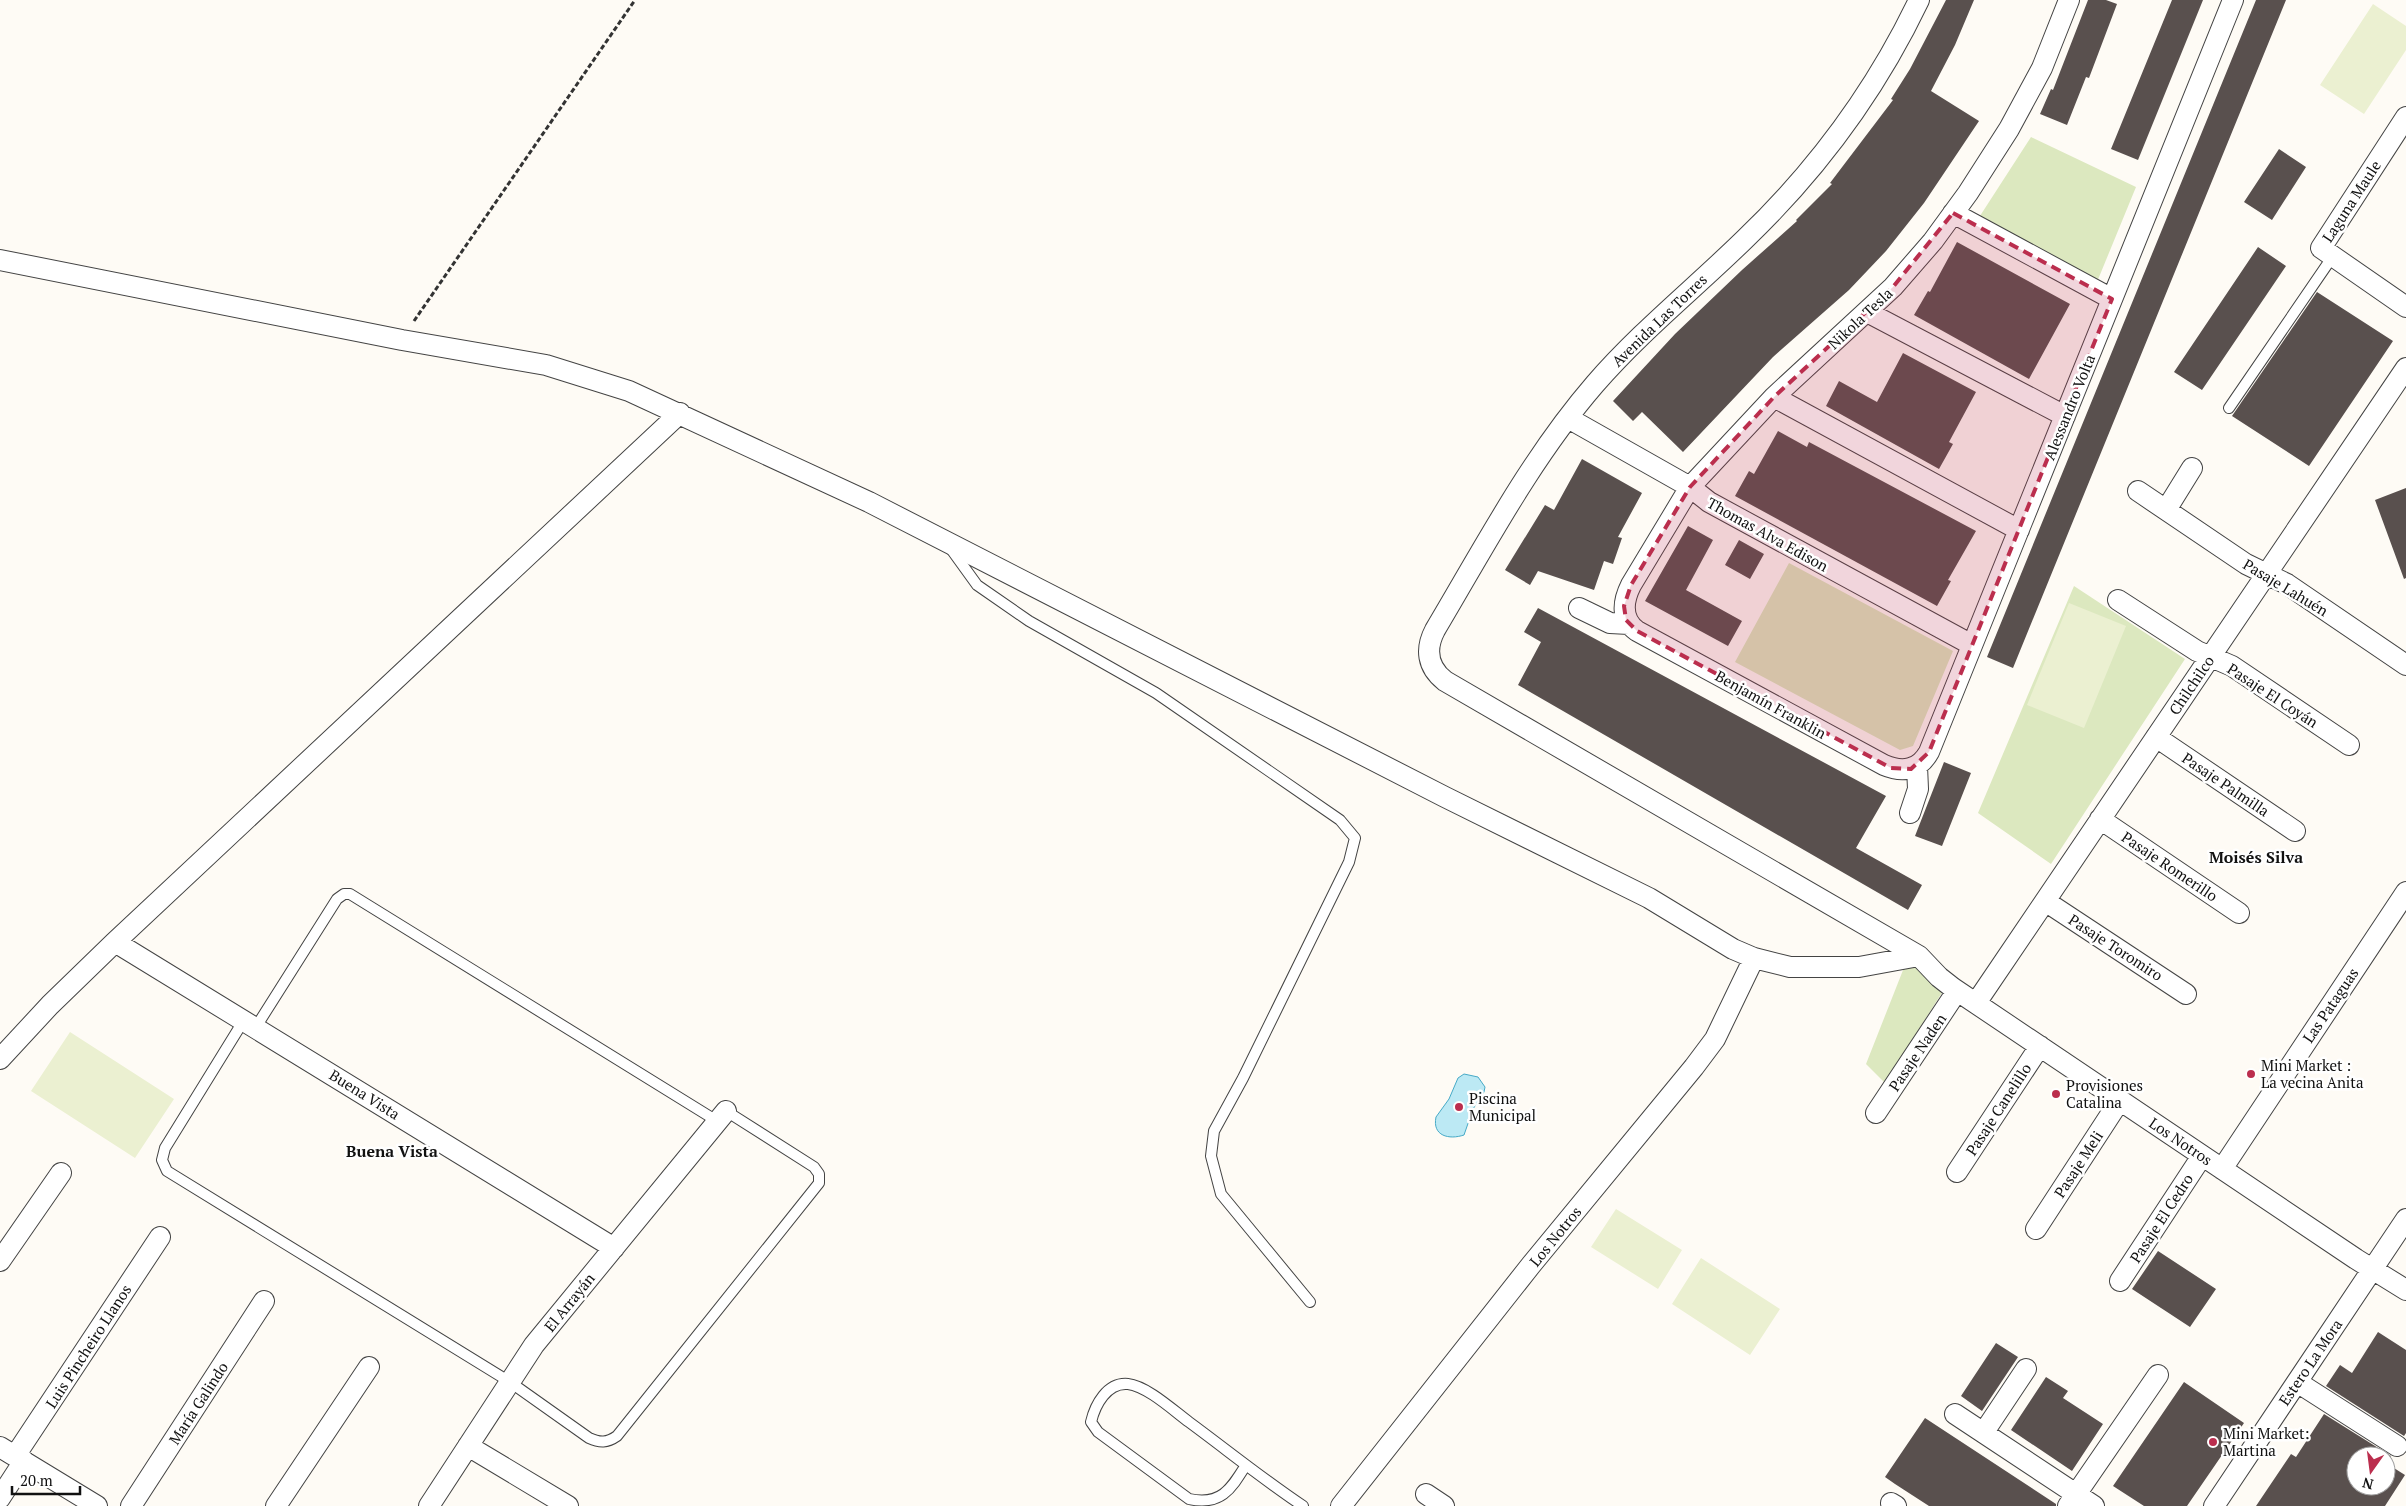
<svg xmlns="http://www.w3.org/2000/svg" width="2406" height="1506" viewBox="0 0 2406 1506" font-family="'PT Serif',serif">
	<rect width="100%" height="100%" fill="#fefbf5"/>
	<path fill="#dce8bf" d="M 2031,137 L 2136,187 L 2097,282 L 1978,219 Z
		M 1789,563 L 1953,651 L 1913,746 L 1900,750 L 1735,662 Z
		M 2074,586 L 2185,659 L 2051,864 L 1978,813 Z
		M 1907,960 L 1943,991 L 1885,1083 L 1866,1064 Z"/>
	<path fill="#ebf0d1" d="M 2373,4 L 2406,26 L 2406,50 L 2364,114 L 2320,85 Z
		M 2069,603 L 2126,626 L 2084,728 L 2027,705 Z
		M 70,1032 L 174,1099 L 135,1158 L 31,1091 Z
		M 1616,1209 L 1682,1250 L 1658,1289 L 1591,1247 Z
		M 1701,1258 L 1780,1309 L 1750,1355 L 1672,1304 Z"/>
	<path fill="#bce9f4" stroke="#47aac7" d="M 1464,1074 L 1478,1077 L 1485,1087 L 1484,1092 L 1473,1109 L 1464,1135 C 1449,1140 1432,1136 1436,1117 L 1449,1099 L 1458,1078 Z"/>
	<path fill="#59504e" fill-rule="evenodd" d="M 1946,0 L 1974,0 L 1955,45 L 1931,91 L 1979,121 L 1924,203 L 1886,251 L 1849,290 L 1773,357 L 1683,452 L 1642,412 L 1633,421 L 1613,401 L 1675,334 L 1742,270 L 1797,221 L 1796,220 L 1832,184 L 1830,183 L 1893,100 L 1891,99 L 1910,69 Z
		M 2088,0 L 2106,0 L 2117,4 L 2089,78 L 2086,77 L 2067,125 L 2040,114 L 2051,89 L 2053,90 Z
		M 2172,0 L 2203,0 L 2138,160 L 2111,149 Z
		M 2256,0 L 2286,0 L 2013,668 L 1987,657 Z
		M 2279,149 L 2306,167 L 2272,220 L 2244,202 Z
		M 1957,242 L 2070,304 L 2029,379 L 1914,315 L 1928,291 L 1930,292 Z
		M 2258,247 L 2286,266 L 2202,390 L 2174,372 Z
		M 2317,292 L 2393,341 L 2309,466 L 2232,416 Z
		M 1903,353 L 1976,392 L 1949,442 L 1953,444 L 1939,469 L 1826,406 L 1839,381 L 1877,402 Z
		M 1778,431 L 1807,447 L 1809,442 L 1976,531 L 1948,580 L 1951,581 L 1937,606 L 1735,496 L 1749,471 L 1754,474 Z
		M 1582,459 L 1642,493 L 1618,537 L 1622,538 L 1613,564 L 1604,561 L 1594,590 L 1538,571 L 1530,585 L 1505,570 L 1545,505 L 1554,510 Z
		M 2406,488 L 2406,578 L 2404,579 L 2375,500 Z
		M 1688,526 L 1713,540 L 1686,590 L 1742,621 L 1728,646 L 1645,601 Z
		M 1739,540 L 1764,554 L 1750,579 L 1725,565 Z
		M 1538,608 L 1886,796 L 1856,848 L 1922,885 L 1908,910 L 1518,685 L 1541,642 L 1524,632 Z
		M 1944,762 L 1971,773 L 1942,846 L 1915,836 Z
		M 2158,1251 L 2216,1289 L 2190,1327 L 2132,1289 Z
		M 2378,1332 L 2406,1350 L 2406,1433 L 2404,1436 L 2326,1386 L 2340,1365 L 2352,1373 Z
		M 1996,1343 L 2018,1357 L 1982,1411 L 1961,1396 Z
		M 2046,1377 L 2068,1391 L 2063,1398 L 2103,1424 L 2072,1471 L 2011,1430 Z
		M 2184,1382 L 2244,1423 L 2187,1506 L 2144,1506 L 2113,1486 Z
		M 2324,1414 L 2391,1456 L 2386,1463 L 2405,1475 L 2385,1506 L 2256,1506 L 2291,1454 L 2296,1457 ZM 2356,1456 L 2386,1456 L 2386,1486 L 2356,1486 Z
		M 1925,1418 L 2056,1504 L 2056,1506 L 1929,1506 L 1895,1484 L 1885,1477 Z"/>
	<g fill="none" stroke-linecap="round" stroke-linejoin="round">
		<g stroke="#444" stroke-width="12">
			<path id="lane" d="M 2229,408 L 2333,256
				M 951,549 L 977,585 L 1029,621 L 1156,693 L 1340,820 L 1355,838 L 1349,862 L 1243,1078 L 1214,1131 L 1211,1156 L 1221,1194 L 1310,1302
				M 244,1020 L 165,1148 L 162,1160 L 167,1171 L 510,1382 L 589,1438 C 600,1443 607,1443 617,1436 L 819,1183 L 819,1174 L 814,1167 L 726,1111
				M 256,1027 L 337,899 L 344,894 L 350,894 L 717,1121
				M 1246,1465 C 1231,1489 1221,1506 1189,1499 L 1098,1432 L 1091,1422 C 1095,1405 1107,1382 1128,1384 C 1147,1386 1174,1411 1189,1422 C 1227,1450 1264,1480 1303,1506"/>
		</g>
		<g stroke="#444" stroke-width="22">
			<path id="street" d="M 1919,0 C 1876,90 1817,170 1745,239 C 1695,288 1641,331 1595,384 C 1531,458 1485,546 1435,630 C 1425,649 1427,667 1445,681 L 1919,956 L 1939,977 L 1953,988 L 2356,1259 L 2406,1290
				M 2069,0 L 2042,68 L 2009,129 L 1968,193 L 1933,241 L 1893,287 L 1774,397 L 1690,487 L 1631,585 C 1623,601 1620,619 1637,631 L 1884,765 C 1903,773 1919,770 1929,752 L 2233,0
				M 2406,117 L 2321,248 L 2406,307
				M 1953,213 L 2112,299
				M 0,260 L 402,340 L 546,365 L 629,391 L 869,502 L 1445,797 L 1649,898 L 1733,949 L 1754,958 L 1790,967 L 1859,967 L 1919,956
				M 1867,312 L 2065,416
				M 1774,397 L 2019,530
				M 1568,418 L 1690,487 L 1709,502 L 1972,645
				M 2138,491 L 2246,564 L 2287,584 L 2406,665
				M 2166,510 L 2192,468
				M 2118,600 L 2197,651 L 2232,666 L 2349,745
				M 1579,608 L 1610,623 L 1629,624
				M 2156,737 L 2295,831
				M 1910,813 L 1918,789 L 1917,766
				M 2100,819 L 2239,913
				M 2045,901 L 2186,994
				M 115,942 L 614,1248
				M 1976,1003 L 2406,368
				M 0,1059 L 50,1005 L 115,942 L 680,413
				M 1876,1113 L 1957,991
				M 2222,1169 L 2406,892
				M 1957,1172 L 2040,1046
				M 2036,1229 L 2120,1100
				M 0,1261 L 61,1173
				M 2120,1281 L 2202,1156
				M 2297,1382 L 2397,1446
				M 1955,1414 L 2094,1506
				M 1984,1432 L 2026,1369
				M 468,1446 L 568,1506
				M 0,1447 L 97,1506
				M 15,1456 L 160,1237
				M 1426,1494 L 1444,1506
				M 0,1498 L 24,1461
				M 1891,1503 L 1896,1506
				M 131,1506 L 264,1301
				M 276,1506 L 369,1367
				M 429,1506 L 534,1345 L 726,1111
				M 1341,1506 L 1531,1265 L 1694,1067 L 1715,1039 L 1754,958
				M 2068,1506 L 2158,1375
				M 2214,1506 L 2406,1219"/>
		</g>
		<path stroke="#333" stroke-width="3" stroke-dasharray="5 2.5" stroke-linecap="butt" d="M 414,321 L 635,0"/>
		<use href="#lane" stroke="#fff" stroke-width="10"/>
		<use href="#street" stroke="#fff" stroke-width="20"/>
	</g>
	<path fill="#bb2e4e" fill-opacity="0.2" stroke="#bb2e4e" stroke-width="4" stroke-dasharray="10 6" stroke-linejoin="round" d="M 1953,213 L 2112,299 L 1929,752 L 1911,769 L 1891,768 L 1637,631 L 1626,620 L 1624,606 L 1631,585 L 1690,487 L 1774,397 L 1893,287 Z"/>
	<g fill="#bb2e4e" stroke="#fff" stroke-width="2">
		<circle cx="2251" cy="1074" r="5"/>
		<circle cx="2056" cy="1094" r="5"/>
		<circle cx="1459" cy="1107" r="5"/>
		<circle cx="2213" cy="1442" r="5"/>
	</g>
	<g text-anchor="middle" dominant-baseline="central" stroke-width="5" stroke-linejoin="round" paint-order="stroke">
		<g font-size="15" fill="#111" stroke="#fff">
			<text transform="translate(2351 201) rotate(-57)">Laguna Maule</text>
			<text transform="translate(1860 318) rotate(-43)">Nikola Tesla</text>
			<text transform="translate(1659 320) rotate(-44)">Avenida Las Torres</text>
			<text transform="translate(2069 407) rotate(-68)">Alessandro Volta</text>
			<text transform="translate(1768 534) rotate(29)">Thomas Alva Edison</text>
			<text transform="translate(2286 587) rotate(31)">Pasaje Lahuén</text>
			<text transform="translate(2191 685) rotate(-56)">Chilchilco</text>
			<text transform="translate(2273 695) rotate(33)">Pasaje El Coyán</text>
			<text transform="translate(1771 704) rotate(29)">Benjamín Franklin</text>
			<text transform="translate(2226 784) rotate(34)">Pasaje Palmilla</text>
			<text transform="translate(2170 866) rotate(34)">Pasaje Romerillo</text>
			<text transform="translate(2116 947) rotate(33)">Pasaje Toromiro</text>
			<text transform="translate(2330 1005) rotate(-56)">Las Pataguas</text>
			<text transform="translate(1917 1052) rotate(-56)">Pasaje Naden</text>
			<text transform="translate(365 1094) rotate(32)">Buena Vista</text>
			<text transform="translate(1998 1109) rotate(-57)">Pasaje Canelillo</text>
			<text transform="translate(2181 1141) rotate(34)">Los Notros</text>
			<text transform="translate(2078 1164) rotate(-57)">Pasaje Meli</text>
			<text transform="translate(2161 1218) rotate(-57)">Pasaje El Cedro</text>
			<text transform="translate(1555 1236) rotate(-51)">Los Notros</text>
			<text transform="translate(569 1302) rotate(-51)">El Arrayán</text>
			<text transform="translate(88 1346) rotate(-57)">Luis Pincheiro Llanos</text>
			<text transform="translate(2310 1362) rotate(-56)">Estero La Mora</text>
			<text transform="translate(198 1403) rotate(-57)">María Galindo</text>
		</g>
		<g font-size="15" fill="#111" stroke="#fff" text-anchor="start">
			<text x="2261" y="1065">Mini Market :<tspan x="2261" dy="17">La vecina Anita</tspan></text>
			<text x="2066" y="1085">Provisiones<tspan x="2066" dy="17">Catalina</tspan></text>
			<text x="1469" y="1098">Piscina<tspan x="1469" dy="17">Municipal</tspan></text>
			<text x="2223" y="1433">Mini Market:<tspan x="2223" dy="17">Martina</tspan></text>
		</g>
		<g font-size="16" font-weight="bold" fill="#111" stroke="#fff">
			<text x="2256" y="857">Moisés Silva</text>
			<text x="392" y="1151">Buena Vista</text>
		</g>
	</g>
	<g transform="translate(2371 1471) rotate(194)"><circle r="24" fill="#ffffff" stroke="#a0a0a0"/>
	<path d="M0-4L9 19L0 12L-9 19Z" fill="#bb2e4e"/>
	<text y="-8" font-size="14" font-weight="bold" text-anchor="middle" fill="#111111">N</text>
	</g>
	<path d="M12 1486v8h68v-8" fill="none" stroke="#111111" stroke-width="2.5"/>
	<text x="20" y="1486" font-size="15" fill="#111111" stroke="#ffffff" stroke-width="4" paint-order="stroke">20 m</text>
</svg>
